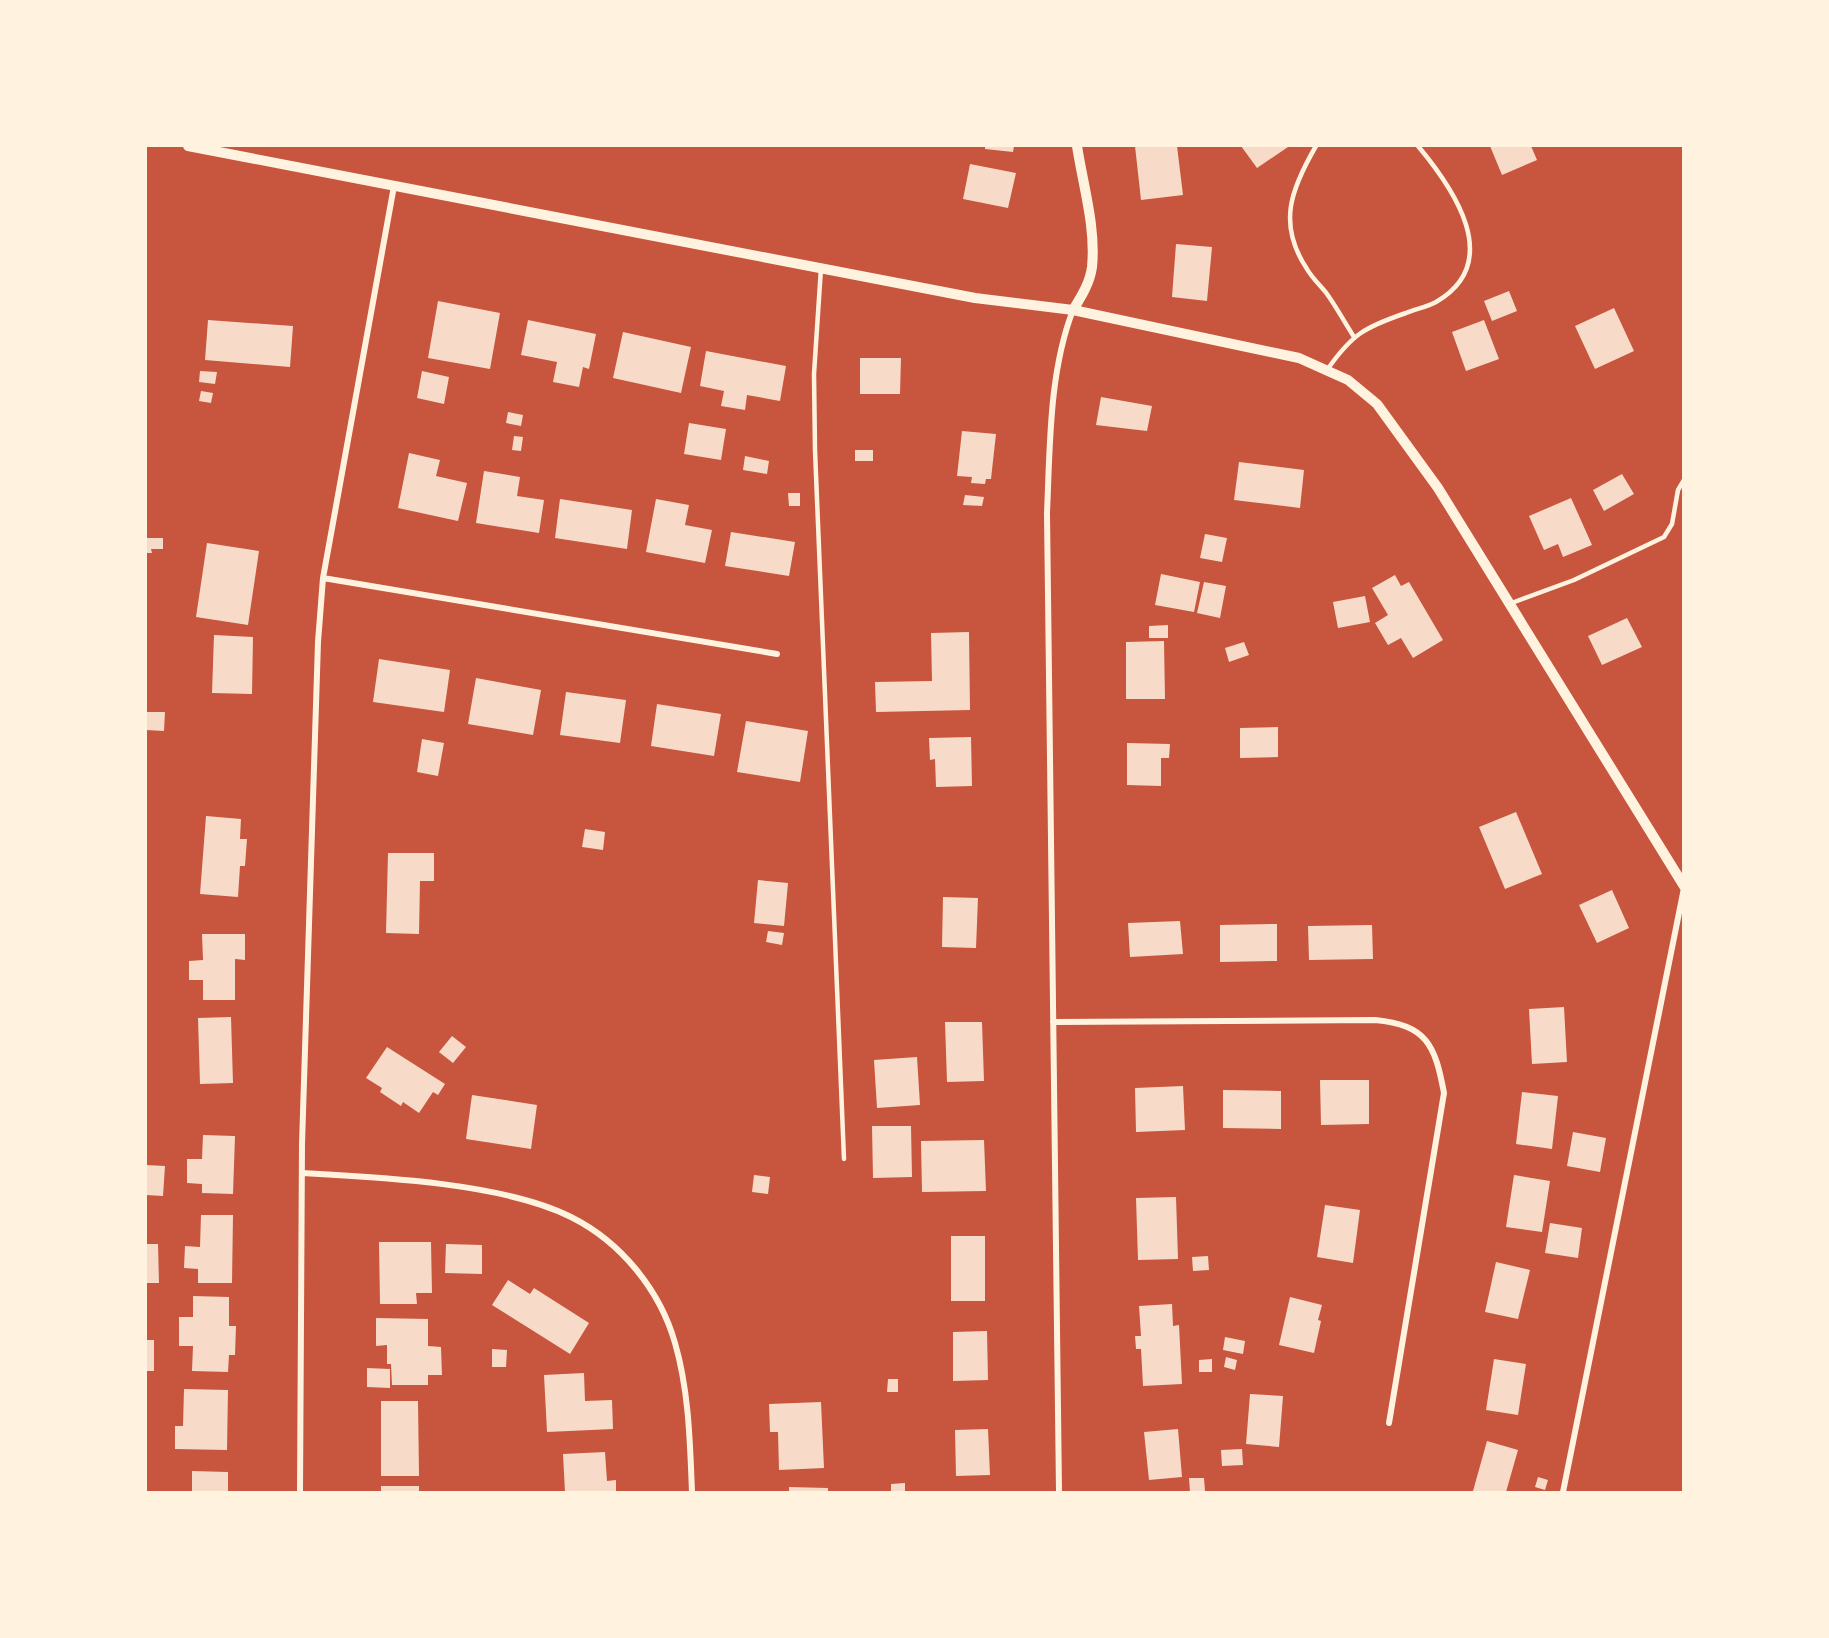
<svg xmlns="http://www.w3.org/2000/svg" width="1829" height="1638" viewBox="0 0 1829 1638" font-family="Quicksand,sans-serif">
	<rect width="100%" height="100%" fill="#c8553d"/>
	<path fill="#f7dbc8" d="M 985,146 L 1014,146 L 1013,152 L 985,149 Z
		M 1135,146 L 1177,146 L 1183,195 L 1141,200 Z
		M 1241,146 L 1286,146 L 1288,147 L 1257,168 Z
		M 1490,146 L 1531,146 L 1537,160 L 1502,175 Z
		M 970,164 L 1016,173 L 1008,208 L 963,199 Z
		M 1176,244 L 1212,247 L 1207,301 L 1172,297 Z
		M 1509,291 L 1517,311 L 1492,321 L 1484,301 Z
		M 438,301 L 500,313 L 490,369 L 428,358 Z
		M 1614,308 L 1634,351 L 1595,369 L 1575,326 Z
		M 208,320 L 293,326 L 290,367 L 205,360 Z
		M 528,320 L 596,334 L 589,369 L 583,367 L 579,387 L 553,382 L 557,362 L 521,355 Z
		M 1484,320 L 1499,359 L 1466,371 L 1452,332 Z
		M 623,332 L 691,347 L 681,393 L 613,378 Z
		M 706,351 L 786,366 L 780,401 L 747,395 L 745,410 L 721,406 L 724,391 L 700,386 Z
		M 860,358 L 901,358 L 900,394 L 860,394 Z
		M 200,371 L 217,372 L 215,384 L 199,382 Z
		M 422,371 L 449,377 L 444,404 L 417,398 Z
		M 201,391 L 213,393 L 211,403 L 199,401 Z
		M 1101,397 L 1152,406 L 1147,431 L 1096,425 Z
		M 508,412 L 523,415 L 521,426 L 506,423 Z
		M 689,423 L 726,429 L 721,460 L 684,454 Z
		M 962,431 L 996,434 L 991,479 L 986,479 L 985,484 L 971,483 L 972,477 L 957,476 Z
		M 514,436 L 523,437 L 521,451 L 512,450 Z
		M 855,450 L 873,450 L 873,461 L 855,461 Z
		M 409,453 L 440,460 L 436,476 L 467,483 L 458,521 L 398,508 Z
		M 745,456 L 769,461 L 767,474 L 743,470 Z
		M 1239,462 L 1304,470 L 1300,508 L 1234,500 Z
		M 484,471 L 520,477 L 517,496 L 544,500 L 539,533 L 476,523 Z
		M 1622,474 L 1634,494 L 1604,511 L 1593,490 Z
		M 788,493 L 800,493 L 800,506 L 789,506 Z
		M 965,495 L 984,497 L 982,506 L 963,505 Z
		M 1571,498 L 1592,545 L 1563,557 L 1558,544 L 1544,550 L 1529,516 Z
		M 560,499 L 632,510 L 627,549 L 555,538 Z
		M 656,499 L 689,505 L 685,525 L 712,530 L 705,563 L 646,552 Z
		M 731,532 L 795,542 L 789,576 L 725,566 Z
		M 1205,534 L 1227,538 L 1222,562 L 1200,558 Z
		M 146,538 L 163,538 L 163,549 L 151,549 L 152,553 L 146,553 Z
		M 207,543 L 259,551 L 248,625 L 196,617 Z
		M 1161,574 L 1200,582 L 1194,612 L 1155,605 Z
		M 1395,575 L 1401,586 L 1409,582 L 1443,640 L 1413,658 L 1401,638 L 1388,645 L 1375,623 L 1388,615 L 1372,588 Z
		M 1204,582 L 1226,586 L 1220,618 L 1197,613 Z
		M 1365,596 L 1370,622 L 1338,628 L 1333,602 Z
		M 1627,618 L 1642,647 L 1602,665 L 1588,636 Z
		M 1168,625 L 1168,638 L 1149,638 L 1149,626 Z
		M 969,632 L 970,710 L 876,712 L 875,682 L 932,681 L 931,633 Z
		M 214,635 L 253,637 L 252,694 L 212,693 Z
		M 1164,641 L 1165,699 L 1126,699 L 1126,642 Z
		M 1244,642 L 1249,655 L 1229,662 L 1225,648 Z
		M 379,659 L 450,670 L 444,712 L 373,702 Z
		M 476,678 L 541,690 L 533,735 L 468,724 Z
		M 566,692 L 626,700 L 620,743 L 560,735 Z
		M 657,704 L 721,714 L 714,756 L 651,746 Z
		M 146,712 L 165,712 L 164,731 L 146,730 Z
		M 746,721 L 808,731 L 800,782 L 737,772 Z
		M 1278,727 L 1278,757 L 1240,758 L 1240,728 Z
		M 971,737 L 972,786 L 936,787 L 935,759 L 930,760 L 929,738 Z
		M 422,739 L 444,743 L 438,776 L 417,772 Z
		M 1127,743 L 1170,744 L 1169,758 L 1161,758 L 1161,786 L 1127,785 Z
		M 1516,812 L 1542,874 L 1505,889 L 1479,827 Z
		M 206,816 L 241,819 L 240,839 L 247,839 L 245,866 L 240,866 L 238,897 L 200,894 Z
		M 585,829 L 605,832 L 603,850 L 582,847 Z
		M 388,853 L 434,853 L 434,881 L 420,881 L 419,934 L 386,933 Z
		M 758,880 L 788,883 L 784,926 L 754,923 Z
		M 1612,890 L 1629,928 L 1597,943 L 1579,905 Z
		M 943,897 L 978,898 L 976,948 L 942,947 Z
		M 1180,921 L 1183,954 L 1130,957 L 1128,923 Z
		M 1277,924 L 1277,961 L 1220,962 L 1220,925 Z
		M 1372,925 L 1373,959 L 1309,960 L 1308,926 Z
		M 768,931 L 784,933 L 782,945 L 766,942 Z
		M 202,934 L 245,934 L 245,960 L 235,959 L 235,1000 L 203,1000 L 203,980 L 189,980 L 189,961 L 203,960 Z
		M 1564,1007 L 1567,1062 L 1532,1064 L 1529,1009 Z
		M 231,1017 L 233,1083 L 200,1084 L 198,1018 Z
		M 945,1022 L 982,1022 L 984,1081 L 947,1082 Z
		M 452,1036 L 466,1047 L 453,1063 L 439,1052 Z
		M 387,1047 L 445,1084 L 438,1095 L 433,1092 L 419,1113 L 403,1102 L 401,1106 L 380,1092 L 382,1088 L 366,1078 Z
		M 917,1057 L 920,1105 L 877,1108 L 874,1060 Z
		M 1320,1080 L 1369,1080 L 1369,1124 L 1321,1125 Z
		M 1183,1086 L 1185,1130 L 1136,1132 L 1135,1088 Z
		M 1223,1090 L 1281,1091 L 1281,1129 L 1223,1128 Z
		M 1522,1092 L 1558,1096 L 1552,1149 L 1516,1144 Z
		M 472,1095 L 537,1105 L 531,1149 L 466,1139 Z
		M 872,1126 L 911,1126 L 912,1177 L 873,1178 Z
		M 1573,1132 L 1606,1138 L 1600,1172 L 1567,1166 Z
		M 203,1135 L 235,1136 L 233,1194 L 202,1193 L 202,1184 L 187,1183 L 187,1159 L 202,1159 Z
		M 984,1140 L 986,1191 L 922,1192 L 921,1141 Z
		M 146,1165 L 165,1166 L 163,1196 L 146,1195 Z
		M 754,1175 L 770,1177 L 768,1194 L 752,1192 Z
		M 1514,1175 L 1550,1181 L 1542,1232 L 1506,1227 Z
		M 1176,1197 L 1178,1259 L 1138,1260 L 1136,1198 Z
		M 1325,1205 L 1360,1210 L 1353,1263 L 1317,1257 Z
		M 201,1215 L 233,1215 L 232,1283 L 198,1283 L 198,1269 L 184,1268 L 185,1246 L 200,1247 Z
		M 1550,1223 L 1582,1228 L 1578,1258 L 1545,1253 Z
		M 951,1236 L 985,1236 L 985,1301 L 951,1301 Z
		M 379,1242 L 431,1242 L 432,1293 L 416,1293 L 417,1304 L 380,1304 Z
		M 146,1244 L 158,1244 L 159,1283 L 146,1283 Z
		M 446,1244 L 482,1245 L 482,1274 L 445,1273 Z
		M 1208,1256 L 1209,1270 L 1193,1271 L 1192,1257 Z
		M 1496,1262 L 1530,1270 L 1518,1319 L 1485,1312 Z
		M 508,1280 L 530,1294 L 534,1288 L 589,1323 L 570,1354 L 492,1305 Z
		M 193,1296 L 229,1297 L 229,1326 L 236,1326 L 235,1355 L 229,1355 L 228,1372 L 192,1371 L 193,1346 L 179,1346 L 179,1317 L 193,1317 Z
		M 1290,1297 L 1322,1305 L 1318,1320 L 1321,1321 L 1314,1353 L 1279,1345 Z
		M 1172,1304 L 1173,1326 L 1179,1325 L 1182,1384 L 1143,1386 L 1141,1349 L 1136,1349 L 1135,1336 L 1141,1336 L 1139,1306 Z
		M 376,1318 L 428,1319 L 428,1346 L 441,1347 L 442,1375 L 428,1375 L 428,1385 L 392,1385 L 391,1364 L 387,1364 L 387,1345 L 376,1346 Z
		M 987,1331 L 988,1380 L 953,1381 L 953,1332 Z
		M 1225,1337 L 1245,1341 L 1243,1354 L 1223,1350 Z
		M 146,1340 L 154,1340 L 154,1371 L 146,1371 Z
		M 492,1349 L 507,1350 L 506,1367 L 492,1367 Z
		M 1226,1357 L 1237,1360 L 1235,1370 L 1224,1367 Z
		M 1212,1359 L 1212,1372 L 1199,1372 L 1199,1360 Z
		M 1494,1359 L 1526,1364 L 1518,1415 L 1486,1410 Z
		M 367,1368 L 390,1369 L 390,1388 L 367,1387 Z
		M 584,1373 L 585,1401 L 612,1400 L 613,1429 L 547,1432 L 544,1375 Z
		M 888,1379 L 898,1379 L 898,1392 L 887,1392 Z
		M 184,1389 L 228,1390 L 227,1450 L 175,1449 L 175,1426 L 183,1426 Z
		M 1250,1394 L 1283,1396 L 1279,1447 L 1246,1444 Z
		M 381,1401 L 418,1401 L 419,1476 L 381,1476 Z
		M 821,1402 L 824,1468 L 779,1470 L 778,1432 L 770,1432 L 769,1404 Z
		M 988,1429 L 990,1475 L 956,1476 L 955,1430 Z
		M 1178,1429 L 1182,1477 L 1149,1480 L 1144,1432 Z
		M 1487,1441 L 1518,1450 L 1506,1492 L 1473,1491 Z
		M 1242,1449 L 1243,1465 L 1222,1466 L 1221,1450 Z
		M 605,1452 L 607,1481 L 616,1480 L 616,1492 L 565,1492 L 563,1454 Z
		M 192,1471 L 228,1472 L 228,1492 L 192,1492 Z
		M 1538,1477 L 1548,1480 L 1545,1490 L 1535,1487 Z
		M 1189,1478 L 1204,1478 L 1205,1491 L 1190,1492 Z
		M 905,1483 L 905,1492 L 891,1492 L 891,1484 Z
		M 381,1486 L 419,1486 L 419,1492 L 381,1492 Z
		M 789,1487 L 828,1488 L 828,1492 L 789,1492 Z"/>
	<g fill="none" stroke-linecap="round" stroke-linejoin="round">
		<path stroke="#fff3e0" stroke-width="4.5" d="M 1316,146 C 1291,189 1277,224 1307,269 C 1312,278 1321,286 1327,294 C 1337,308 1345,323 1354,337
			M 821,268 L 814,374 L 815,450 L 844,1159
			M 1327,370 C 1352,334 1365,327 1406,313 C 1415,309 1427,307 1436,302 C 1505,262 1453,188 1418,146
			M 1509,604 L 1574,580 L 1664,537 L 1672,524 L 1678,490 L 1684,480"/>
		<path stroke="#fff3e0" stroke-width="6" d="M 323,578 L 777,654
			M 1053,1022 L 1375,1020 C 1427,1025 1435,1045 1444,1093 L 1389,1423
			M 302,1173 C 378,1177 504,1183 571,1217 C 621,1242 660,1290 675,1343 C 689,1391 690,1443 692,1492
			M 300,1492 L 302,1144 L 318,642 L 323,578 L 394,186
			M 1059,1492 L 1047,513 C 1050,446 1049,372 1073,310
			M 1563,1492 L 1684,888"/>
		<path stroke="#fff3e0" stroke-width="10" d="M 188,146 L 975,298 L 1073,310 L 1299,358 L 1348,380 L 1377,404 L 1438,488 L 1684,886
			M 1073,310 C 1081,297 1090,283 1092,267 C 1096,227 1083,185 1077,146"/>
	</g>
	<rect width="1829" height="1638" fill="none" stroke="#fff3e0" stroke-width="294"/>
</svg>
